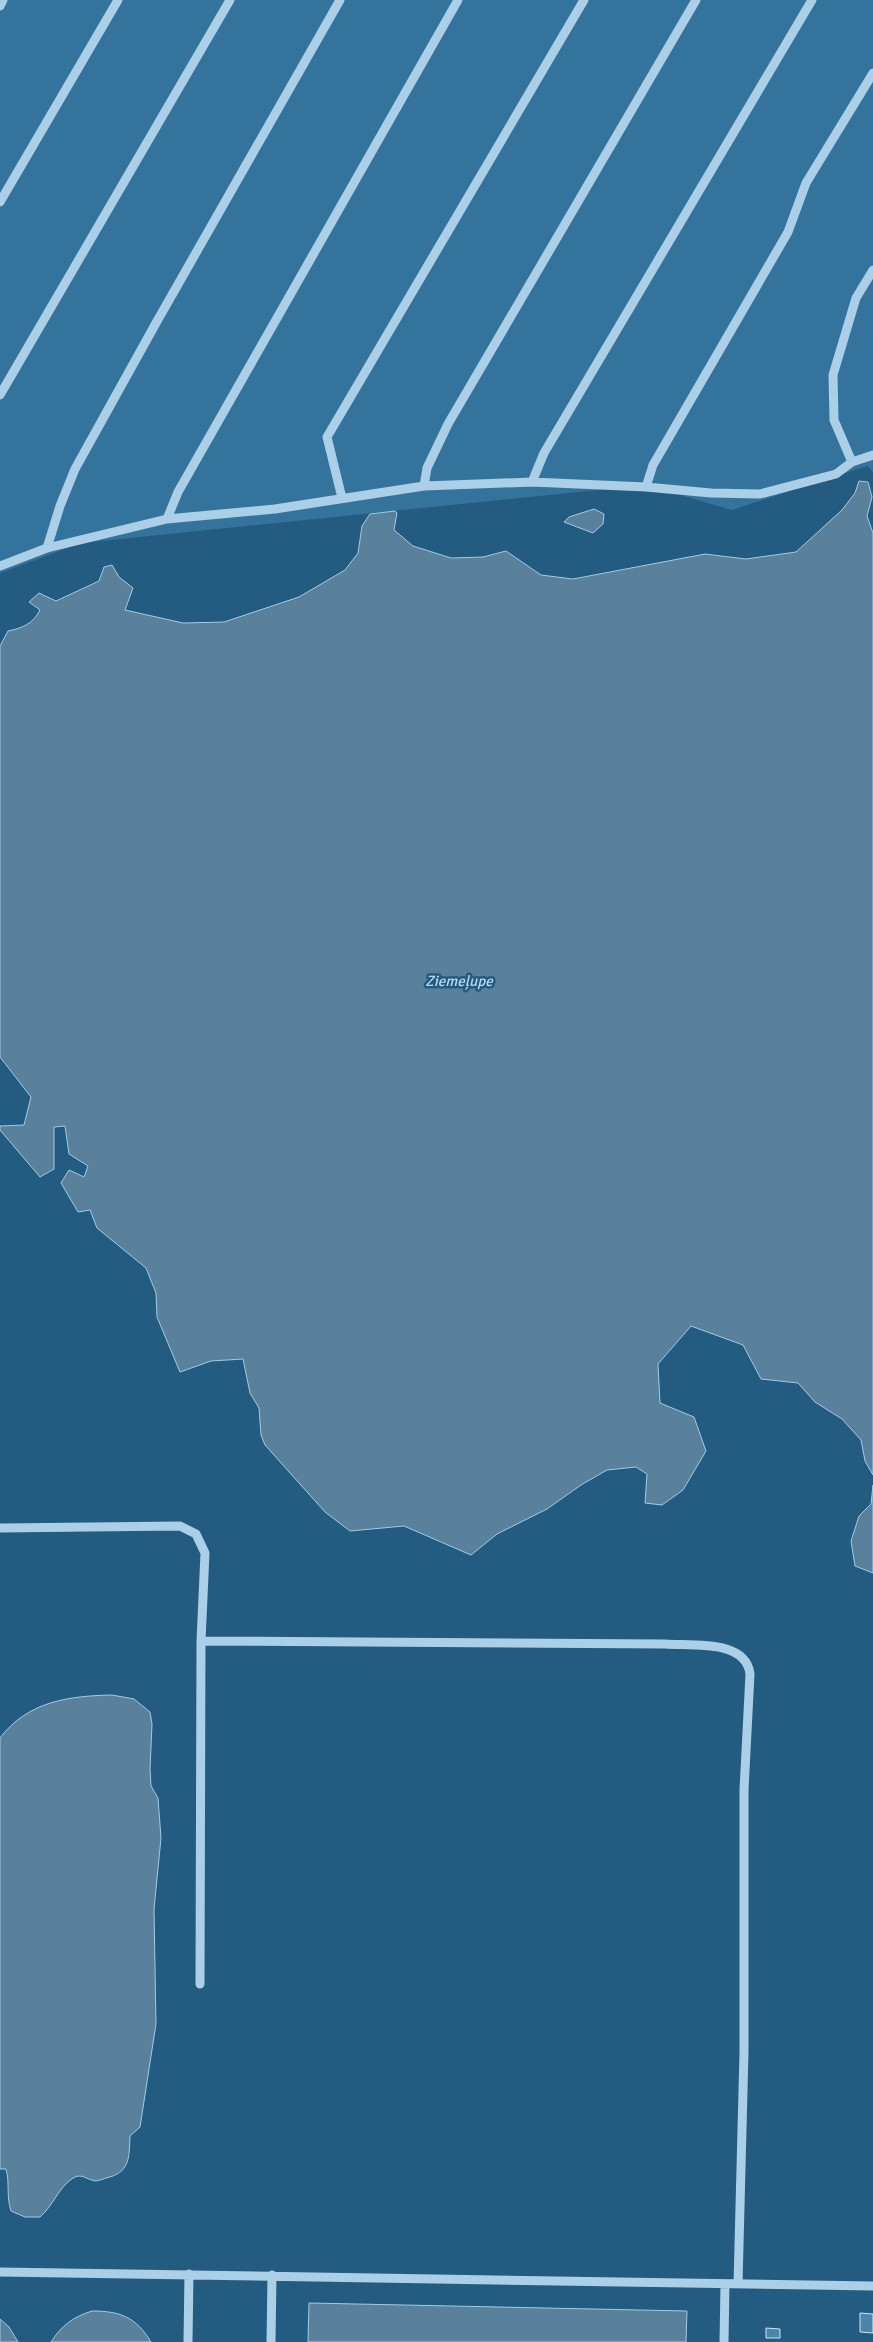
<svg xmlns="http://www.w3.org/2000/svg" width="873" height="2342" viewBox="0 0 873 2342" font-family="Signika,sans-serif">
	<rect width="100%" height="100%" fill="#245b81"/>
	<path fill="#34749c" d="M 0,0 L 873,0 L 873,472 L 867,466 L 732,510 L 646,485 L 81,543 L 0,573 Z"/>
	<path fill="#5a819b" stroke="#9fcce8" d="M 859,481 L 868,482 L 872,497 L 867,516 L 873,533 L 873,1475 L 865,1461 L 861,1440 L 842,1419 L 815,1402 L 798,1383 L 761,1379 L 743,1345 L 691,1326 L 658,1364 L 660,1403 L 694,1417 L 706,1451 L 683,1490 L 662,1505 L 645,1503 L 647,1474 L 636,1467 L 607,1470 L 581,1485 L 547,1509 L 497,1534 L 471,1555 L 404,1526 L 350,1531 L 325,1512 L 265,1445 L 261,1435 L 259,1408 L 250,1393 L 243,1359 L 211,1361 L 180,1372 L 157,1317 L 156,1293 L 146,1268 L 97,1228 L 90,1210 L 78,1212 L 61,1183 L 69,1170 L 84,1177 L 88,1166 L 69,1154 L 65,1126 L 54,1127 L 54,1169 L 40,1177 L 0,1130 L 0,1126 L 24,1125 L 31,1097 L 0,1057 L 0,646 L 8,631 C 22,628 33,624 40,610 L 29,602 L 39,593 L 56,601 L 99,581 L 104,567 L 112,565 L 119,577 L 133,588 L 125,610 L 183,623 L 224,622 L 299,597 L 345,570 L 358,553 L 362,526 L 370,514 L 395,511 L 397,513 L 394,530 L 413,546 L 451,558 L 483,557 L 506,551 L 541,575 L 573,579 L 705,554 L 746,559 L 796,552 L 842,510 L 855,493 Z
		M 594,509 L 604,514 L 603,524 L 593,533 L 564,522 L 569,517 Z
		M 873,1485 L 873,1573 L 855,1566 L 851,1541 L 859,1516 L 871,1504 Z
		M 112,1695 L 134,1699 L 150,1712 L 152,1724 L 150,1769 L 151,1786 L 158,1798 L 161,1838 L 154,1909 L 156,2024 L 140,2127 L 130,2136 C 129,2154 131,2171 110,2177 C 105,2178 99,2181 95,2181 C 86,2179 81,2173 73,2178 C 58,2188 53,2206 40,2217 L 25,2217 L 11,2211 C 6,2196 10,2183 6,2169 L 0,2169 L 0,1738 C 28,1701 69,1696 112,1695 Z
		M 309,2303 L 687,2311 L 686,2342 L 308,2342 Z
		M 92,2311 C 120,2311 136,2317 151,2342 L 51,2342 C 62,2325 73,2317 92,2311 Z
		M 0,2319 L 9,2327 L 18,2342 L 0,2342 Z"/>
	<path fill="#4c85aa" stroke="#cee6f5" d="M 860,2313 L 873,2314 L 873,2333 L 860,2332 Z
		M 766,2328 L 780,2329 L 780,2338 L 766,2338 Z"/>
	<g fill="none" stroke-linecap="round" stroke-linejoin="round">
		<path stroke="#abcfe7" stroke-width="9" d="M 0,6 L 3,0
			M 0,202 L 118,0
			M 0,395 L 230,0
			M 852,462 L 834,420 L 833,375 L 856,298 L 873,270
			M 532,482 L 544,453 L 812,0
			M 424,486 L 427,468 L 448,424 L 696,0
			M 646,487 L 653,465 L 788,232 L 806,183 L 873,73
			M 342,498 L 327,437 L 584,0
			M 167,519 L 178,492 L 458,0
			M 47,548 L 60,506 L 75,469 L 156,323 L 340,0
			M 0,566 L 47,548 L 167,519 L 275,509 L 424,486 L 532,482 L 646,487 L 711,493 L 760,494 L 836,474 L 852,462 L 873,455
			M 0,1528 L 180,1526 L 196,1534 L 205,1553 L 201,1641 L 200,1984
			M 201,1641 L 665,1644 C 691,1646 746,1639 750,1674 L 744,1790 L 744,2052 L 738,2284
			M 0,2272 L 873,2286
			M 188,2342 L 189,2274
			M 271,2342 L 272,2275
			M 724,2342 L 725,2284"/>
	</g>
	<g text-anchor="middle" dominant-baseline="central" stroke-width="5" stroke-linejoin="round" paint-order="stroke">
		<g font-size="15" font-style="italic" fill="#b6d9ee" stroke="#245b81">
			<text x="459" y="981">Ziemeļupe</text>
		</g>
	</g>
</svg>
